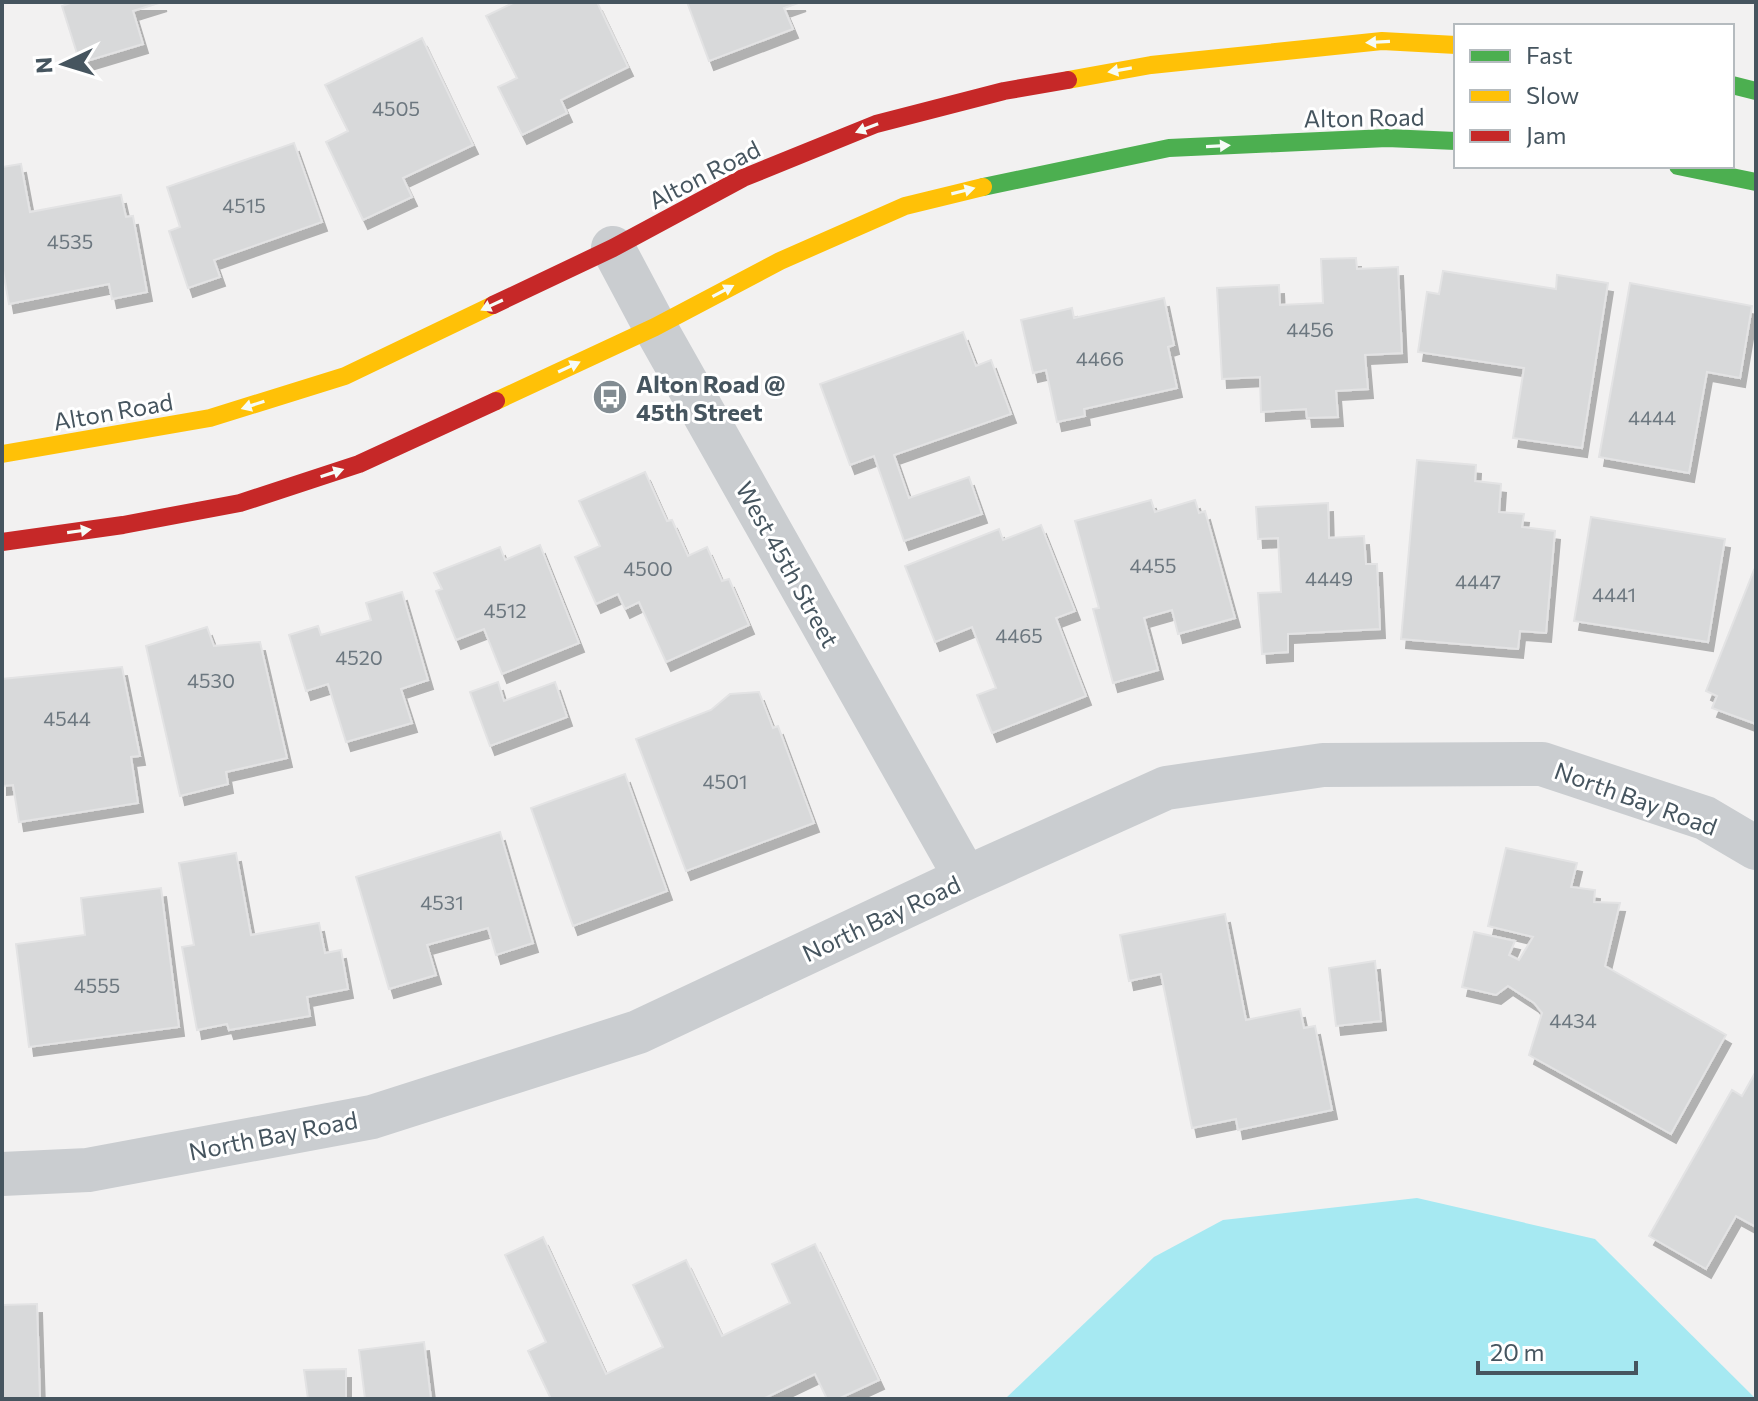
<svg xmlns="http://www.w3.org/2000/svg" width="1758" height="1401" viewBox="0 0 1758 1401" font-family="Commissioner,sans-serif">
	<defs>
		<filter id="shadow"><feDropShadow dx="5" dy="9" stdDeviation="0" flood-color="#0004"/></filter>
	</defs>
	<rect width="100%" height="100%" fill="#f2f1f1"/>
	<path fill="#a6e9f2" d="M 1417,1198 L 1595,1239 L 1756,1399 L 1005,1399 L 1154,1257 L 1223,1220 Z"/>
	<path fill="#d8d9da" stroke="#e3e3e4" stroke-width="2" filter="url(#shadow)" d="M 73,2 L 162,2 L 133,11 L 143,44 L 80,63 L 62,6 Z
		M 515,2 L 597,2 L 628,67 L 561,100 L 567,113 L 522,135 L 498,87 L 517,78 L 486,16 Z
		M 687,2 L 801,2 L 784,8 L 793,29 L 709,61 Z
		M 422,38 L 473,145 L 403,178 L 412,197 L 363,220 L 326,142 L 348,131 L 325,85 Z
		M 294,143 L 322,222 L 214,260 L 220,277 L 188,288 L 169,231 L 180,227 L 167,187 Z
		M 21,164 L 30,212 L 121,195 L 126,217 L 133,216 L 147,292 L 112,299 L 109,284 L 9,304 L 2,265 L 2,167 Z
		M 1356,258 L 1357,269 L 1398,267 L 1402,353 L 1365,355 L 1368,389 L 1336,391 L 1338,417 L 1307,418 L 1306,409 L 1261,412 L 1260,377 L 1222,379 L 1217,288 L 1279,285 L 1280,305 L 1323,303 L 1321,259 Z
		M 1443,271 L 1556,289 L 1557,275 L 1608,283 L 1582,448 L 1513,438 L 1524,368 L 1418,352 L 1427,292 L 1439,294 Z
		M 1630,283 L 1752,306 L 1740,378 L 1707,372 L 1689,473 L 1599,457 Z
		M 1164,298 L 1174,345 L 1168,347 L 1177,388 L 1084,409 L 1085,416 L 1057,422 L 1046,370 L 1033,373 L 1021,320 L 1072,308 L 1074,318 Z
		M 963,332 L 976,366 L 991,360 L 1011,414 L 894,455 L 909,498 L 969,477 L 982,514 L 904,541 L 874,456 L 850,465 L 820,384 Z
		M 1417,460 L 1476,465 L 1475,481 L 1501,484 L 1499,512 L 1524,514 L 1522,527 L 1555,531 L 1546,633 L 1520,631 L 1518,649 L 1401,639 Z
		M 645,472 L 667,521 L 672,520 L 688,556 L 707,547 L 722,581 L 729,579 L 749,625 L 666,662 L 639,602 L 625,609 L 618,594 L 596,604 L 575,557 L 600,546 L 579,501 Z
		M 1151,500 L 1155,512 L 1195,500 L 1199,513 L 1205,511 L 1235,618 L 1178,634 L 1172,610 L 1144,618 L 1158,670 L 1113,683 L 1093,609 L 1099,608 L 1075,521 Z
		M 1328,503 L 1329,538 L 1364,536 L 1366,564 L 1377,564 L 1380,629 L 1288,634 L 1288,652 L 1262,654 L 1258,593 L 1281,592 L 1278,538 L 1258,539 L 1256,507 Z
		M 1591,517 L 1725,539 L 1708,642 L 1574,621 Z
		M 1041,525 L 1075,611 L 1056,618 L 1086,696 L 992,733 L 977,695 L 996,688 L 972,627 L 935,642 L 905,566 L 999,529 L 1003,540 Z
		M 540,545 L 579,643 L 502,674 L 484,629 L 456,640 L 436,591 L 442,589 L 434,573 L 500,547 L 505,560 Z
		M 1754,570 L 1756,571 L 1756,724 L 1712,708 L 1717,696 L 1706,691 Z
		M 402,592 L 428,680 L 401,689 L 412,723 L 346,742 L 328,684 L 306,691 L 289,635 L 318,626 L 321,635 L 371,620 L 366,603 Z
		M 207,627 L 214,646 L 260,642 L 287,758 L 226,772 L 228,784 L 180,796 L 146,646 Z
		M 122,667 L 140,756 L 131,757 L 138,803 L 19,822 L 13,785 L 2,786 L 2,679 Z
		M 498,682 L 504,701 L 555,682 L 567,717 L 490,746 L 470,692 Z
		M 759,692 L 773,728 L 778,726 L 814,823 L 686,871 L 636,739 L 711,710 L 730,694 Z
		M 625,774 L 667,891 L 573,926 L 531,808 Z
		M 500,832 L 533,943 L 496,955 L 488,928 L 427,945 L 436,975 L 389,989 L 356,877 Z
		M 1506,848 L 1577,863 L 1571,887 L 1595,890 L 1594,902 L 1620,903 L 1605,966 L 1726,1035 L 1671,1134 L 1529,1055 L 1542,1013 L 1534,1003 L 1508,986 L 1496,995 L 1462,987 L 1474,932 L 1515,941 L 1509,955 L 1519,960 L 1533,937 L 1488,926 Z
		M 236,853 L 251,935 L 319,923 L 325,953 L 341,950 L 348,989 L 307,997 L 310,1016 L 229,1030 L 227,1024 L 197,1030 L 182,947 L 194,945 L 179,863 Z
		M 161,888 L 179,1027 L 29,1047 L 16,944 L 85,935 L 81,898 Z
		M 1225,914 L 1246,1020 L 1300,1009 L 1304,1028 L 1315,1026 L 1332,1110 L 1238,1130 L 1236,1119 L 1192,1128 L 1161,974 L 1129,981 L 1120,935 Z
		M 1375,961 L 1381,1021 L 1336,1026 L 1329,968 Z
		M 1756,1071 L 1756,1227 L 1736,1216 L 1706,1269 L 1649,1236 L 1732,1090 L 1742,1096 Z
		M 543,1237 L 606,1374 L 663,1347 L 633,1285 L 686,1260 L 722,1336 L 790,1303 L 772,1264 L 815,1244 L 879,1380 L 838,1399 L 827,1399 L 815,1374 L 763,1399 L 551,1399 L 528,1351 L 546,1342 L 505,1255 Z
		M 37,1304 L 40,1399 L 2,1399 L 2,1305 Z
		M 424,1342 L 431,1399 L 365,1399 L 359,1350 Z
		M 346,1369 L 346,1399 L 308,1399 L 304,1370 Z"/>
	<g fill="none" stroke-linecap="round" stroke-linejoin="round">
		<path stroke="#cacdd0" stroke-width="44" d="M 613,248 L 655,327 L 966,878
			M 2,1174 L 88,1170 L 372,1117 L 638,1032 L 966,878 L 1166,788 L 1323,765 L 1542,764 L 1705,818 L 1756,848"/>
		<path stroke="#4caf50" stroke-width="18" d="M 1732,85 L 1756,91
			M 1678,166 L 1756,182
			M 983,187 L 1169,148 L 1387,138 L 1456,141"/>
		<path stroke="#ffc107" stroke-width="18" d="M 1068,80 L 1151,65 L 1382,41 L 1456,45
			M 496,401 L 655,327 L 780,261 L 905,206 L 983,187
			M 2,454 L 210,418 L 345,376 L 493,305"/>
		<path stroke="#c62828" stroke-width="18" d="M 493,305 L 613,248 L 743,178 L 876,124 L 1004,91 L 1068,80
			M 2,542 L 123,525 L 240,503 L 359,464 L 496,401"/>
	</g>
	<defs><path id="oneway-solid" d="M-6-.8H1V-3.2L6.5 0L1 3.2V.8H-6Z" transform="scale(2)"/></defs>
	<g fill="#f6fbf6">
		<use href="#oneway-solid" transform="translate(1378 42) rotate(177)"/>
		<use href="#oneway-solid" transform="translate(1120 70) rotate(170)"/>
		<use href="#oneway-solid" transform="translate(867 128) rotate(159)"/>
		<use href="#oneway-solid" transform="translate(1218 146) rotate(-3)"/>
		<use href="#oneway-solid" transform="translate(963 191) rotate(-14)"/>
		<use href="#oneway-solid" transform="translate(723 291) rotate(-28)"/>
		<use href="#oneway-solid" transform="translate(492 305) rotate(155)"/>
		<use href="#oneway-solid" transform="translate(569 367) rotate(-25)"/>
		<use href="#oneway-solid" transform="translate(253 405) rotate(162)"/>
		<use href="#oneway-solid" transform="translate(332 473) rotate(-18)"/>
		<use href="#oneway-solid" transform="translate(79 531) rotate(-8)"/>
	</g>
	<defs>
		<g id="bus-disc" transform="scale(1.8)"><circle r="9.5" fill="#828c92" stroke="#fff"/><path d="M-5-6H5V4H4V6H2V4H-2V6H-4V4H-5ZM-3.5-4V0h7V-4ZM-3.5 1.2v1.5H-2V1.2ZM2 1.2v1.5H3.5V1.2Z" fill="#fff"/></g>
	</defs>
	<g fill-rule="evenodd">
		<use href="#bus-disc" x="610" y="397"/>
	</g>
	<g text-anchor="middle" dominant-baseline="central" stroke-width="6" stroke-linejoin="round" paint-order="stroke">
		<g font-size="20" fill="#6c777f">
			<text x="396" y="108">4505</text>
			<text x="244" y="205">4515</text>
			<text x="70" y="241">4535</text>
			<text x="1310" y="329">4456</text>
			<text x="1100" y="358">4466</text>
			<text x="1652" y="417">4444</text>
			<text x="1153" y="565">4455</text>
			<text x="648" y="568">4500</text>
			<text x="1329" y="578">4449</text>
			<text x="1478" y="581">4447</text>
			<text x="1614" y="594">4441</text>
			<text x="505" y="610">4512</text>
			<text x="1019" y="635">4465</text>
			<text x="359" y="657">4520</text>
			<text x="211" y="680">4530</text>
			<text x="67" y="718">4544</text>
			<text x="725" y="781">4501</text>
			<text x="442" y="902">4531</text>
			<text x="97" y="985">4555</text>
			<text x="1573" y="1020">4434</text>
		</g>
		<g font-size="24" fill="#46555f" stroke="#fff">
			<text transform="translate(1364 117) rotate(-1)">Alton Road</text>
			<text transform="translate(704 174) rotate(-27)">Alton Road</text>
			<text transform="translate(113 411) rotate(-10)">Alton Road</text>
			<text transform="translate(788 564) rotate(61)">West 45th Street</text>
			<text transform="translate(1636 798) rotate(20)">North Bay Road</text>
			<text transform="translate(881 918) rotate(-25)">North Bay Road</text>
			<text transform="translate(273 1135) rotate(-11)">North Bay Road</text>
		</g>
		<g font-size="24" font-weight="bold" fill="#46555f" stroke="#fff" text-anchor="start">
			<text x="636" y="383">Alton Road @<tspan x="636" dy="28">45th Street</tspan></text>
		</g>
	</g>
	<rect width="1758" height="1401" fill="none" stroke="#46555f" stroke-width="8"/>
	<rect x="1454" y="24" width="280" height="144" fill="#ffffff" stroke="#b5bbbf" stroke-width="2"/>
	<rect x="1470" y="50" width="40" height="12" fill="#4caf50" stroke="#b5bbbf" stroke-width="2"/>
	<text x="1526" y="64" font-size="24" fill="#46555f">Fast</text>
	<rect x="1470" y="90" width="40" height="12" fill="#ffc107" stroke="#b5bbbf" stroke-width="2"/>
	<text x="1526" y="104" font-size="24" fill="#46555f">Slow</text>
	<rect x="1470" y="130" width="40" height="12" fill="#c62828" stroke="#b5bbbf" stroke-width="2"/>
	<text x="1526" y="144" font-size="24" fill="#46555f">Jam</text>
	<g transform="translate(64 64) rotate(266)" stroke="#ffffff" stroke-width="6" paint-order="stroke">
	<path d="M0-6L14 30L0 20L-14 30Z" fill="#46555f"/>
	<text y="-12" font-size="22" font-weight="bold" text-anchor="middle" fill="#46555f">N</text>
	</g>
	<path d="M1478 1361v12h158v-12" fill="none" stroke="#46555f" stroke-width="4"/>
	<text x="1490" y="1361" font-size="24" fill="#46555f" stroke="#ffffff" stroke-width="6" paint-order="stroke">20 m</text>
</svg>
